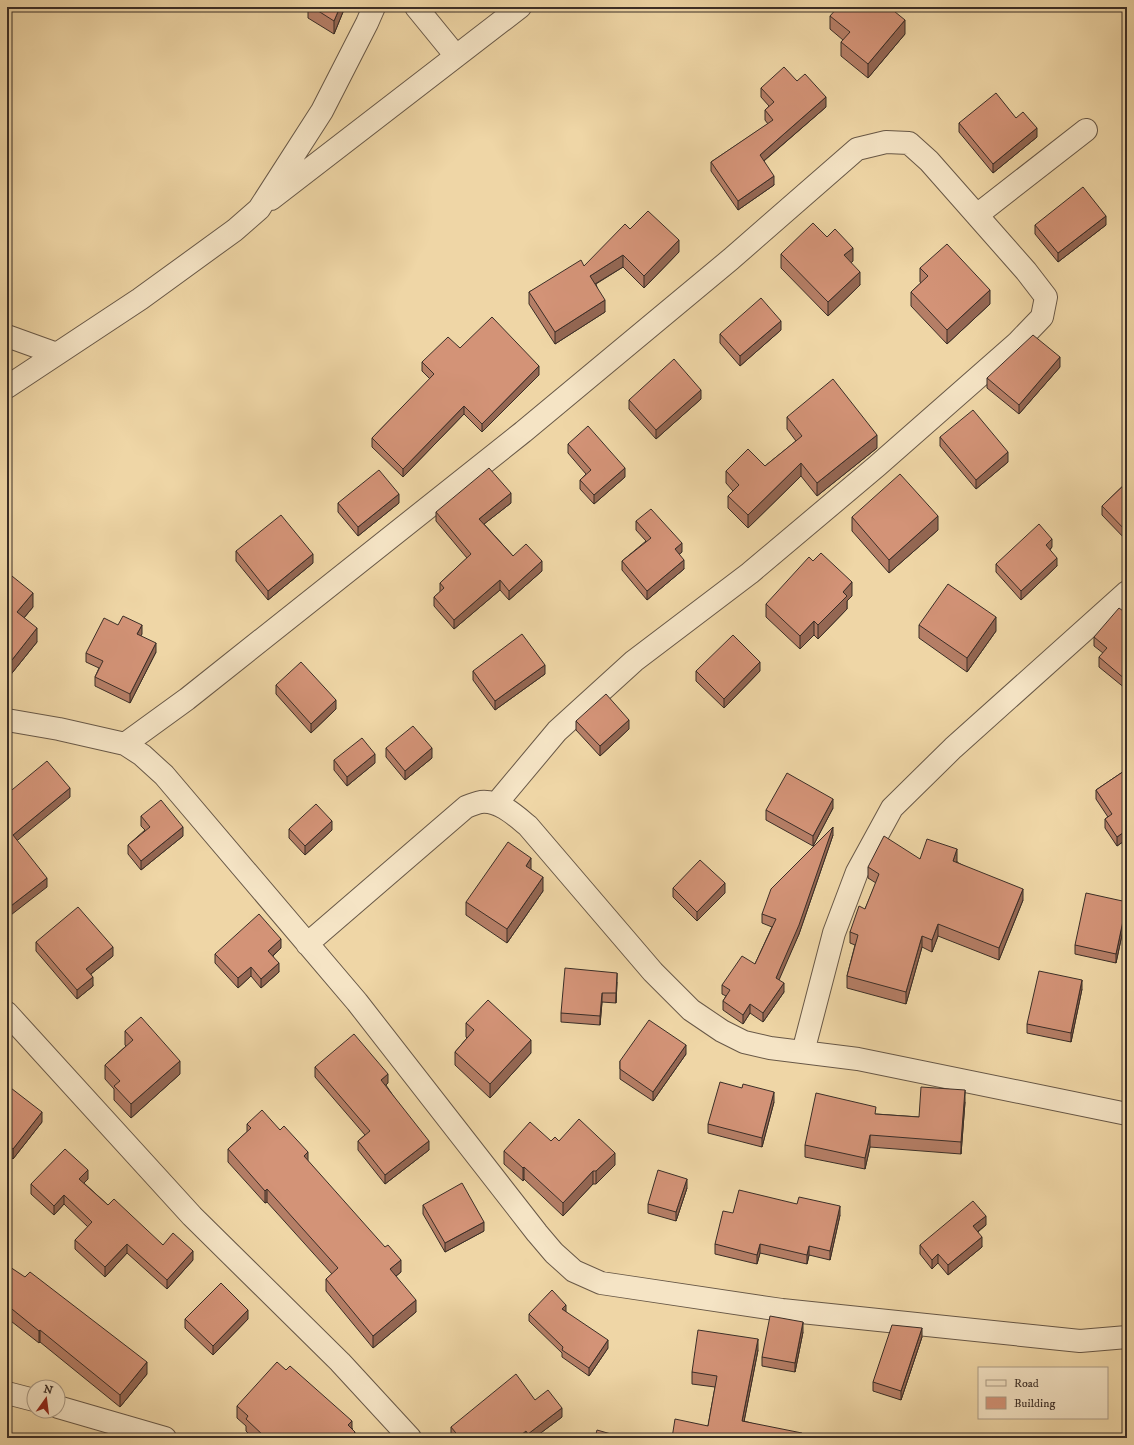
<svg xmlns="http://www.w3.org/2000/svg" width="1134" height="1445" viewBox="0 0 1134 1445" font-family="'IM FELL DW Pica',serif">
	<rect width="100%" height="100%" fill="#efd6a6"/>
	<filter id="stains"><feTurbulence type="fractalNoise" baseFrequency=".005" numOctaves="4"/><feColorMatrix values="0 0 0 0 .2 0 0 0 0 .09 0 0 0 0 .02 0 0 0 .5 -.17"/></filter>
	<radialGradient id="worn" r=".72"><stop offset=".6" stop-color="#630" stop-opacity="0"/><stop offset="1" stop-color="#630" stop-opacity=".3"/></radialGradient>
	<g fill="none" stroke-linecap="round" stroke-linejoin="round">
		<g stroke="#685847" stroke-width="24">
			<path id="street" d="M 416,7 L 456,56
				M 271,199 L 520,7
				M 977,215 L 1086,130
				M 7,336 L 57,354
				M 7,387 L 140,299 L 235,230 L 259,209 L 322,111 L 367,23 L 374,7
				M 7,720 L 59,729 L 125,744 L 142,755 L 164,775 L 357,1002 L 537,1233 L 554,1253 L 574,1271 L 601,1283 L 782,1310 L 1080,1341 L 1127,1337
				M 125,744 L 187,699 L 523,432 L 731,259 L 857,149 L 886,142 L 909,143 L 929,161 L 1026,271 L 1046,297 L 1042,317 L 1017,343 L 877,466 L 750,573 L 634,661 L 557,731 L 496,804
				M 307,944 L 466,807 C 471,805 476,803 481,802 C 499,800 516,816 528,826 L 653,972 L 691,1010 L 722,1031 L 744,1042 L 770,1048 L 858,1059 L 1127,1114
				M 7,1013 L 192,1216 L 340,1362 L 410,1438
				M 803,1052 L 834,933 L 857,872 L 892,808 L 953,748 L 1127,592
				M 7,1393 L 34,1400
				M 58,1407 L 165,1438"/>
		</g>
		<use href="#street" stroke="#f5e4c5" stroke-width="22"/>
	</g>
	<path fill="#b57e66" stroke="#3b2e27" d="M 308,7 L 345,7 L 334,34 L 308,18 Z
		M 830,16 L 905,34 L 868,78 L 841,56 L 841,42 L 843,40 L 830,29 Z
		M 797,81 L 826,107 L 764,161 L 774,185 L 738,210 L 711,171 L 711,162 L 768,124 L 765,120 L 765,110 L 769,106 L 761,97 L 761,88 Z
		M 1016,118 L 1037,137 L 993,173 L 959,132 L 959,123 Z
		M 1035,225 L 1106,225 L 1058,262 L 1035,234 Z
		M 630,229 L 679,252 L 644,288 L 623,267 L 596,284 L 605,312 L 555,344 L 529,304 L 529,292 L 584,266 Z
		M 827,237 L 853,261 L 851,263 L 860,285 L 828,316 L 781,268 L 781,254 Z
		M 920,268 L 990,304 L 947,344 L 911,306 L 911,292 L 921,283 L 920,282 Z
		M 781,330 L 740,366 L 720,343 L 720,334 Z
		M 460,348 L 539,375 L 482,432 L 464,414 L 403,477 L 372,447 L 372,438 L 430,379 L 422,371 L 422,362 Z
		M 1060,367 L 1019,414 L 987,388 L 987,378 Z
		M 701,399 L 656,439 L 629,409 L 629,400 Z
		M 787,417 L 877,448 L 817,496 L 801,476 L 748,528 L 728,508 L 728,496 L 733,491 L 726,483 L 726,471 L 765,466 L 796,441 L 787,429 Z
		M 940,437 L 1008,462 L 976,489 L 940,446 Z
		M 568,444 L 625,477 L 594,504 L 580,489 L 580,480 L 586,474 L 568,453 Z
		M 1127,482 L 1127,541 L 1102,515 L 1102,506 Z
		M 338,503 L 399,503 L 358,536 L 338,512 Z
		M 511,503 L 484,524 L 513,556 L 542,571 L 509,600 L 500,590 L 454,629 L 434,606 L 434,597 L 440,592 L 440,583 L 467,558 L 436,521 L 436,512 Z
		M 852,517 L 938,530 L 889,573 L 852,531 Z
		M 636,521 L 682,552 L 679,554 L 684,569 L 647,600 L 622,570 L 622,561 L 646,541 L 636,530 Z
		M 1052,547 L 1050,550 L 1057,566 L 1021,600 L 996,572 L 996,564 Z
		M 236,551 L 313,563 L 268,600 L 236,561 Z
		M 7,572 L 33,607 L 24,618 L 37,642 L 8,678 L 7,677 Z
		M 852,596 L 847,601 L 847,609 L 818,639 L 814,635 L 800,649 L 766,617 L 766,604 Z
		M 1127,614 L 1127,688 L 1126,689 L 1099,667 L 1099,657 L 1103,653 L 1094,646 L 1094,637 Z
		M 118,625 L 142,634 L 140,636 L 156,652 L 130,703 L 95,686 L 95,677 L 99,668 L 86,662 L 86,653 Z
		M 919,625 L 996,631 L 967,672 L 919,638 Z
		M 473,671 L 545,674 L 495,710 L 473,680 Z
		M 696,671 L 760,671 L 724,708 L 696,681 Z
		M 276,685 L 336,709 L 311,733 L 276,694 Z
		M 576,721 L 629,729 L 600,756 L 576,730 Z
		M 386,748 L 432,758 L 405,780 L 386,757 Z
		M 334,760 L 375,763 L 347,786 L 334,770 Z
		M 1127,769 L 1127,839 L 1117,846 L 1105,828 L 1105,819 L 1108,817 L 1096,799 L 1096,790 Z
		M 833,808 L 813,846 L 766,820 L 766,810 Z
		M 141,816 L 183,836 L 141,870 L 128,854 L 128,845 L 145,830 L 141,826 Z
		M 289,829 L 332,830 L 305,855 L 289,838 Z
		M 833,835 L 799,934 L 778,980 L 784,992 L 763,1022 L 750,1013 L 743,1024 L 723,1010 L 723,1001 L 726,996 L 722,994 L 722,985 L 755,964 L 772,927 L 762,923 L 762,914 Z
		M 920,859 L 957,861 L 957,862 L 1023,900 L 999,960 L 938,936 L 932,952 L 922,947 L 906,1004 L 847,988 L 847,976 L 855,945 L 850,943 L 850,932 L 865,909 L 876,883 L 868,878 L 868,867 Z
		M 531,869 L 543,891 L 507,943 L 466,915 L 466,902 Z
		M 673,888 L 725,893 L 697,921 L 673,897 Z
		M 1127,911 L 1116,963 L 1075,954 L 1075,945 Z
		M 36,942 L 113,956 L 91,974 L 93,986 L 77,999 L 36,951 Z
		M 281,948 L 273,956 L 279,972 L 261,988 L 251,976 L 238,988 L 215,963 L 215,954 Z
		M 617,982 L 616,1003 L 602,1002 L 600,1025 L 561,1022 L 561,1013 Z
		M 1082,989 L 1071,1042 L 1027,1033 L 1027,1024 Z
		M 466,1023 L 531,1053 L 490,1098 L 455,1065 L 455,1052 L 467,1038 L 466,1037 Z
		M 125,1031 L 180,1074 L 131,1118 L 114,1100 L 114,1089 L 105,1079 L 105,1065 L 126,1046 L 125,1045 Z
		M 686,1054 L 653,1101 L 620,1079 L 620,1061 Z
		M 315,1067 L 388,1083 L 386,1085 L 429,1150 L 385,1184 L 358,1150 L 358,1141 L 365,1135 L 315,1077 Z
		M 7,1085 L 42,1122 L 13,1159 L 7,1154 Z
		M 774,1102 L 762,1147 L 708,1133 L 708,1124 Z
		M 965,1102 L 961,1154 L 870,1147 L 865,1169 L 805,1157 L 805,1145 L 876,1114 L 919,1117 Z
		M 247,1124 L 280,1130 L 308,1161 L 401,1272 L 396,1276 L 416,1312 L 373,1348 L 326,1291 L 326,1279 L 332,1274 L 267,1202 L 265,1203 L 228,1162 L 228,1149 L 247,1132 Z
		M 551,1141 L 559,1141 L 615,1165 L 596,1184 L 593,1184 L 563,1216 L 524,1179 L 523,1181 L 504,1164 L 504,1151 Z
		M 88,1179 L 84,1183 L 108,1205 L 163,1245 L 193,1260 L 167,1289 L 127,1253 L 105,1277 L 75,1249 L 75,1240 L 88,1227 L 64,1204 L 54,1215 L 31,1194 L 31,1184 Z
		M 687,1188 L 676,1221 L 648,1213 L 648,1204 Z
		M 423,1205 L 484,1231 L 445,1252 L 423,1214 Z
		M 840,1215 L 830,1260 L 809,1255 L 807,1264 L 760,1253 L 757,1264 L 715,1254 L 715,1244 Z
		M 986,1225 L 978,1232 L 982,1247 L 948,1275 L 938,1263 L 932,1269 L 920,1254 L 920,1245 Z
		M 7,1265 L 147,1374 L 120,1407 L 40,1342 L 39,1343 L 7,1318 Z
		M 566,1312 L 608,1348 L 589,1376 L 562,1357 L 562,1353 L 529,1321 L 529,1314 Z
		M 185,1319 L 248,1319 L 213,1355 L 185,1328 Z
		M 803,1332 L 795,1372 L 762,1366 L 762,1357 Z
		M 922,1337 L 901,1400 L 873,1391 L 873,1382 Z
		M 758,1350 L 744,1421 L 802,1438 L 672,1438 L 708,1426 L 715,1387 L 692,1384 L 692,1372 Z
		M 535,1400 L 562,1417 L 534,1438 L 452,1438 L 451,1436 L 451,1427 Z
		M 237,1406 L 352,1428 L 355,1438 L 253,1438 L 246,1431 L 246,1426 L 237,1418 Z"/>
	<path fill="#946753" stroke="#3b2e27" d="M 340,7 L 345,7 L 334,34 L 334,21 Z
		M 905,20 L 905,34 L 868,78 L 868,64 Z
		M 826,97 L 826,107 L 760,164 L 760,155 Z
		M 1037,128 L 1037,137 L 993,173 L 993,164 Z
		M 774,176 L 774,185 L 738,210 L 738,201 Z
		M 1106,216 L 1106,225 L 1058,262 L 1058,253 Z
		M 679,240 L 679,252 L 644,288 L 644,276 Z
		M 853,248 L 853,261 L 844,269 L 844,255 Z
		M 623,255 L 623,267 L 590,287 L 590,276 Z
		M 860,272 L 860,285 L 828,316 L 828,302 Z
		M 990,290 L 990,304 L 947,344 L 947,330 Z
		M 605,300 L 605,312 L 555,344 L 555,332 Z
		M 781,321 L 781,330 L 740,366 L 740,356 Z
		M 1060,357 L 1060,367 L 1019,414 L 1019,405 Z
		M 539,366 L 539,375 L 482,432 L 482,424 Z
		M 701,390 L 701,399 L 656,439 L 656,430 Z
		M 464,406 L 464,414 L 403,477 L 403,469 Z
		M 877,435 L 877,448 L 817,496 L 817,483 Z
		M 1008,452 L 1008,462 L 976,489 L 976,480 Z
		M 801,463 L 801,476 L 748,528 L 748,515 Z
		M 625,468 L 625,477 L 594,504 L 594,495 Z
		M 511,493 L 511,503 L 479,528 L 479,519 Z
		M 399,494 L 399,503 L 358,536 L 358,527 Z
		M 938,516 L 938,530 L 889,573 L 889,560 Z
		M 1052,539 L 1052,547 L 1046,553 L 1046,545 Z
		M 682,543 L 682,552 L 675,558 L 675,549 Z
		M 313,554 L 313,563 L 268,600 L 268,591 Z
		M 1057,558 L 1057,566 L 1021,600 L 1021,591 Z
		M 684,560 L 684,569 L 647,600 L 647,591 Z
		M 542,561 L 542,571 L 509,600 L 509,591 Z
		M 500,580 L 500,590 L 454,629 L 454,620 Z
		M 852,582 L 852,596 L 847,601 L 847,609 L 818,639 L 818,625 L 843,592 Z
		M 33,593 L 33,607 L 17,626 L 17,612 Z
		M 996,617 L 996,631 L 967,672 L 967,658 Z
		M 814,621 L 814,635 L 800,649 L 800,636 Z
		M 142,625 L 142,634 L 137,643 L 137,634 Z
		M 37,628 L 37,642 L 8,678 L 8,665 Z
		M 156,643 L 156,652 L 130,703 L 130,694 Z
		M 760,662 L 760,671 L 724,708 L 724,699 Z
		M 545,665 L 545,674 L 495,710 L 495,701 Z
		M 1127,678 L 1127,688 L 1126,689 L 1126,680 Z
		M 336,700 L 336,709 L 311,733 L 311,724 Z
		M 629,720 L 629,729 L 600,756 L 600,746 Z
		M 432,748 L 432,758 L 405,780 L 405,771 Z
		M 375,754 L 375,763 L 347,786 L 347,777 Z
		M 70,788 L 70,797 L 13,844 L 13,835 Z
		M 833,799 L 833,808 L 813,846 L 813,836 Z
		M 332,821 L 332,830 L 305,855 L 305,846 Z
		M 183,827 L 183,836 L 141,870 L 141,861 Z
		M 833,827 L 833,835 L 799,934 L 776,987 L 776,978 Z
		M 1127,830 L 1127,839 L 1117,846 L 1117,837 Z
		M 957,849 L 957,861 L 953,872 L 953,861 Z
		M 531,858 L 531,872 L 526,866 Z
		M 543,877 L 543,891 L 507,943 L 507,929 Z
		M 47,878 L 47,887 L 7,918 L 7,909 Z
		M 725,883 L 725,893 L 697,921 L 697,912 Z
		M 1023,889 L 1023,900 L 999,960 L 999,948 Z
		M 1127,902 L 1127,911 L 1116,963 L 1116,954 Z
		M 938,924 L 938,936 L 932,952 L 932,940 Z
		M 922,936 L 922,947 L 906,1004 L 906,992 Z
		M 281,939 L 281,948 L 268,960 L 268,951 Z
		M 113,947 L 113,956 L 86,978 L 86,969 Z
		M 279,963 L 279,972 L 261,988 L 261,979 Z
		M 251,967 L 251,976 L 238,988 L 238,978 Z
		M 617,973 L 617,982 L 616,1003 L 616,993 Z
		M 93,977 L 93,986 L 77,999 L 77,990 Z
		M 1082,980 L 1082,989 L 1071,1042 L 1071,1033 Z
		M 784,983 L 784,992 L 763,1022 L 763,1013 Z
		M 602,993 L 602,1002 L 600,1025 L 600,1016 Z
		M 750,1004 L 750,1013 L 743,1024 L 743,1015 Z
		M 531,1040 L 531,1053 L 490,1098 L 490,1084 Z
		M 686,1045 L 686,1054 L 653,1101 L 653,1092 Z
		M 180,1061 L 180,1074 L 131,1118 L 131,1104 Z
		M 388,1074 L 388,1083 L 381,1089 L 381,1080 Z
		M 965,1090 L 965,1102 L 961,1154 L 961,1142 Z
		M 774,1092 L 774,1102 L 762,1147 L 762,1138 Z
		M 42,1112 L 42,1122 L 13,1159 L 13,1149 Z
		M 870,1135 L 870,1147 L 865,1169 L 865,1158 Z
		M 429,1141 L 429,1150 L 385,1184 L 385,1175 Z
		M 308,1152 L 308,1165 L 304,1156 Z
		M 615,1153 L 615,1165 L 596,1184 L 596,1171 Z
		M 524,1167 L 524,1179 L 523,1181 L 523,1168 Z
		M 88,1170 L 88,1179 L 79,1188 L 79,1179 Z
		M 593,1171 L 593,1184 L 563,1216 L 563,1203 Z
		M 687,1179 L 687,1188 L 676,1221 L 676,1212 Z
		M 267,1189 L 267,1202 L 265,1203 L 265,1191 Z
		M 64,1195 L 64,1204 L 54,1215 L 54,1206 Z
		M 840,1206 L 840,1215 L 830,1260 L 830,1251 Z
		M 986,1216 L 986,1225 L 973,1235 L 973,1226 Z
		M 484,1222 L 484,1231 L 445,1252 L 445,1243 Z
		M 982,1237 L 982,1247 L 948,1275 L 948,1265 Z
		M 127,1244 L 127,1253 L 105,1277 L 105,1267 Z
		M 760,1244 L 760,1253 L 757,1264 L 757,1255 Z
		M 809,1246 L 809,1255 L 807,1264 L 807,1255 Z
		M 193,1251 L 193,1260 L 167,1289 L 167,1280 Z
		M 938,1254 L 938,1263 L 932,1269 L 932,1260 Z
		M 401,1260 L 401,1272 L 390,1281 L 390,1269 Z
		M 416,1300 L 416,1312 L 373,1348 L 373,1336 Z
		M 566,1305 L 566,1312 L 562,1309 Z
		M 248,1310 L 248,1319 L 213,1355 L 213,1346 Z
		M 803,1322 L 803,1332 L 795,1372 L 795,1363 Z
		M 922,1328 L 922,1337 L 901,1400 L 901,1391 Z
		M 40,1330 L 40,1342 L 39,1343 L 39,1331 Z
		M 758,1339 L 758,1350 L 742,1432 L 742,1421 Z
		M 608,1340 L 608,1348 L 589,1376 L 589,1368 Z
		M 147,1362 L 147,1374 L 120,1407 L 120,1395 Z
		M 562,1408 L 562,1417 L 534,1438 L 528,1438 L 528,1434 Z
		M 352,1421 L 352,1433 L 348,1425 Z
		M 526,1431 L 526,1438 L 517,1438 Z
		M 355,1432 L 355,1438 L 349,1438 Z"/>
	<path fill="#d39377" stroke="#3b2e27" d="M 312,7 L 340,7 L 334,21 Z
		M 838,7 L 889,7 L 905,20 L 868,64 L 841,42 L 850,32 L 830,16 Z
		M 784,67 L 797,81 L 805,74 L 826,97 L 760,155 L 774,176 L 738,201 L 711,162 L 773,120 L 765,110 L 774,102 L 761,88 Z
		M 996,93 L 1016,118 L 1023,112 L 1037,128 L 993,164 L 959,123 Z
		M 1083,187 L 1106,216 L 1058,253 L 1035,225 Z
		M 648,211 L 679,240 L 644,276 L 623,255 L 590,276 L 605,300 L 555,332 L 529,292 L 581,260 L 584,266 L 625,224 L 630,229 Z
		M 813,223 L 827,237 L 835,229 L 853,248 L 844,255 L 860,272 L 828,302 L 781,254 Z
		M 947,244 L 990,290 L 947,330 L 911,292 L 928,276 L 920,268 Z
		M 761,298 L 781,321 L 740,356 L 720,334 Z
		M 492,317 L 539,366 L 482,424 L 464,406 L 403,469 L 372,438 L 434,374 L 422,362 L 448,337 L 460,348 Z
		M 1033,335 L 1060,357 L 1019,405 L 987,378 Z
		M 674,359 L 701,390 L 656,430 L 629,400 Z
		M 833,379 L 877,435 L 817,483 L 801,463 L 748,515 L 728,496 L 739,485 L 726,471 L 748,449 L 765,466 L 802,436 L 787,417 Z
		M 973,410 L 1008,452 L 976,480 L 940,437 Z
		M 588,426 L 625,468 L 594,495 L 580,480 L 591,470 L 568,444 Z
		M 489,468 L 511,493 L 479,519 L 513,556 L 526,544 L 542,561 L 509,591 L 500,580 L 454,620 L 434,597 L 444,588 L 440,583 L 471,554 L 436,512 Z
		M 379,470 L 399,494 L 358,527 L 338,503 Z
		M 900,474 L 938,516 L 889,560 L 852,517 Z
		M 1127,482 L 1127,532 L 1102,506 Z
		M 651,509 L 682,543 L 675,549 L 684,560 L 647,591 L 622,561 L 651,538 L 636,521 Z
		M 281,515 L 313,554 L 268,591 L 236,551 Z
		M 1039,524 L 1052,539 L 1046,545 L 1057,558 L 1021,591 L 996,564 Z
		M 821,553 L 852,582 L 843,592 L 847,596 L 818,625 L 814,621 L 800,636 L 766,604 L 809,557 L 813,561 Z
		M 7,572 L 33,593 L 17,612 L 37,628 L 8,665 L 7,664 Z
		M 948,584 L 996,617 L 967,658 L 919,625 Z
		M 1119,608 L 1127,614 L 1127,678 L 1126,680 L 1099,657 L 1107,648 L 1094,637 Z
		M 123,616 L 142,625 L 137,634 L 156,643 L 130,694 L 95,677 L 103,661 L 86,653 L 104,618 L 118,625 Z
		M 522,634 L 545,665 L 495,701 L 473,671 Z
		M 733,635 L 760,662 L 724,699 L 696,671 Z
		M 301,662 L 336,700 L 311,724 L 276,685 Z
		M 606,694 L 629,720 L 600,746 L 576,721 Z
		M 413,726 L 432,748 L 405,771 L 386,748 Z
		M 362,738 L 375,754 L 347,777 L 334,760 Z
		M 47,761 L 70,788 L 13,835 L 47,878 L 7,909 L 7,794 Z
		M 1127,769 L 1127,830 L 1117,837 L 1105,819 L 1112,814 L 1096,790 Z
		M 787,773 L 833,799 L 813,836 L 766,810 Z
		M 161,800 L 183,827 L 141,861 L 128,845 L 150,827 L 141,816 Z
		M 316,804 L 332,821 L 305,846 L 289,829 Z
		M 833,827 L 799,925 L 776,978 L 784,983 L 763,1013 L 750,1004 L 743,1015 L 723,1001 L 730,990 L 722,985 L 742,956 L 755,964 L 776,919 L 762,914 L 771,889 Z
		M 884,836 L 920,859 L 927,839 L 957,849 L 953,861 L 1023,889 L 999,948 L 938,924 L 932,940 L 922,936 L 906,992 L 847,976 L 858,935 L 850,932 L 859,906 L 865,909 L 879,874 L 868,867 Z
		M 508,842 L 531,858 L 526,866 L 543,877 L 507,929 L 466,902 Z
		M 700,860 L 725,883 L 697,912 L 673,888 Z
		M 1086,893 L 1127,902 L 1116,954 L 1075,945 Z
		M 78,907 L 113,947 L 86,969 L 93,977 L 77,990 L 36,942 Z
		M 259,914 L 281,939 L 268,951 L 279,963 L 261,979 L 251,967 L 238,978 L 215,954 Z
		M 565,968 L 617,973 L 616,993 L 602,993 L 600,1016 L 561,1013 Z
		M 1039,971 L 1082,980 L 1071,1033 L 1027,1024 Z
		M 488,1000 L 531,1040 L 490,1084 L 455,1052 L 474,1030 L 466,1023 Z
		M 141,1017 L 180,1061 L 131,1104 L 114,1086 L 120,1081 L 105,1065 L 133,1040 L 125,1031 Z
		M 649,1020 L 686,1045 L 653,1092 L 620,1069 L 620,1061 Z
		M 354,1034 L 388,1074 L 381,1080 L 429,1141 L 385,1175 L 358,1141 L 370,1131 L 315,1067 Z
		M 720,1082 L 742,1088 L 743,1084 L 774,1092 L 762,1138 L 708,1124 Z
		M 7,1085 L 42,1112 L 13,1149 L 7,1145 Z
		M 921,1087 L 965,1090 L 961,1142 L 870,1135 L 865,1158 L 805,1145 L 816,1093 L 876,1107 L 875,1114 L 919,1117 Z
		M 262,1110 L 280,1130 L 284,1126 L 308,1152 L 304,1156 L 385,1247 L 388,1245 L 401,1260 L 390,1269 L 416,1300 L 373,1336 L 326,1279 L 338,1268 L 267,1189 L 265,1191 L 228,1149 L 251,1128 L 247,1124 Z
		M 579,1119 L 615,1153 L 596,1171 L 593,1171 L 563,1203 L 524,1167 L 523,1168 L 504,1151 L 530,1122 L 551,1141 L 555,1137 L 559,1141 Z
		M 65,1149 L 88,1170 L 79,1179 L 108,1205 L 114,1199 L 163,1245 L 173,1233 L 193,1251 L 167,1280 L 127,1244 L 105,1267 L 75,1240 L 92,1222 L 64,1195 L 54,1206 L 31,1184 Z
		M 658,1170 L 687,1179 L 676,1212 L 648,1204 Z
		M 462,1183 L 484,1222 L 445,1243 L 423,1205 Z
		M 739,1190 L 797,1204 L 799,1197 L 840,1206 L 830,1251 L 809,1246 L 807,1255 L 760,1244 L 757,1255 L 715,1244 L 723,1211 L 733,1213 Z
		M 973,1201 L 986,1216 L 973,1226 L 982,1237 L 948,1265 L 938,1254 L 932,1260 L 920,1245 Z
		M 7,1265 L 25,1277 L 30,1272 L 147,1362 L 120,1395 L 40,1330 L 39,1331 L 7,1305 Z
		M 221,1283 L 248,1310 L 213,1346 L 185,1319 Z
		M 552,1290 L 566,1305 L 562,1309 L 608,1340 L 589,1368 L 562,1350 L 563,1347 L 529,1314 Z
		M 770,1316 L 803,1322 L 795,1363 L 762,1357 Z
		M 892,1325 L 922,1328 L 901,1391 L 873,1382 Z
		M 698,1330 L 758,1339 L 742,1421 L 802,1433 L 801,1438 L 672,1438 L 675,1419 L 708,1426 L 717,1376 L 692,1372 Z
		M 277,1362 L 286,1370 L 290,1366 L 352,1421 L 348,1425 L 355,1432 L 349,1438 L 266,1438 L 246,1419 L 248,1416 L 237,1406 Z
		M 516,1374 L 535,1400 L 548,1390 L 562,1408 L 528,1434 L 526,1431 L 517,1438 L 460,1438 L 451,1427 Z
		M 597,1430 L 625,1438 L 595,1438 Z"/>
	<rect width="1134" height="1445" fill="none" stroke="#efd6a6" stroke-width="24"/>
	<rect x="8" y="8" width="1118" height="1429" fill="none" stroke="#3b2e27" stroke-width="2"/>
	<rect x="12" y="12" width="1110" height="1421" fill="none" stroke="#3b2e27"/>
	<rect x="978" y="1367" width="130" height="52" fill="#f5e4c5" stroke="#ab9b86"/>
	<rect x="986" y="1380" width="20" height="6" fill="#f5e4c5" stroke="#ab9b86"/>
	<text x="1014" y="1387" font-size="12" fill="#3b2e27">Road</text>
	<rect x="986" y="1397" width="20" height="12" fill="#d39377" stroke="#ab9b86"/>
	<text x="1014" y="1407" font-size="12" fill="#3b2e27">Building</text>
	<g transform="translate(46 1399) rotate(14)"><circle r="19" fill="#f5e4c5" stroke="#ab9b86"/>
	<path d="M0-3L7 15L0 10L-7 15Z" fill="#8f2418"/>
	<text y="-6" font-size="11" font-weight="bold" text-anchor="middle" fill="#3b2e27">N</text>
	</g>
	<rect width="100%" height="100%" filter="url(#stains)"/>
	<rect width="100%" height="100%" fill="url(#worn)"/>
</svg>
